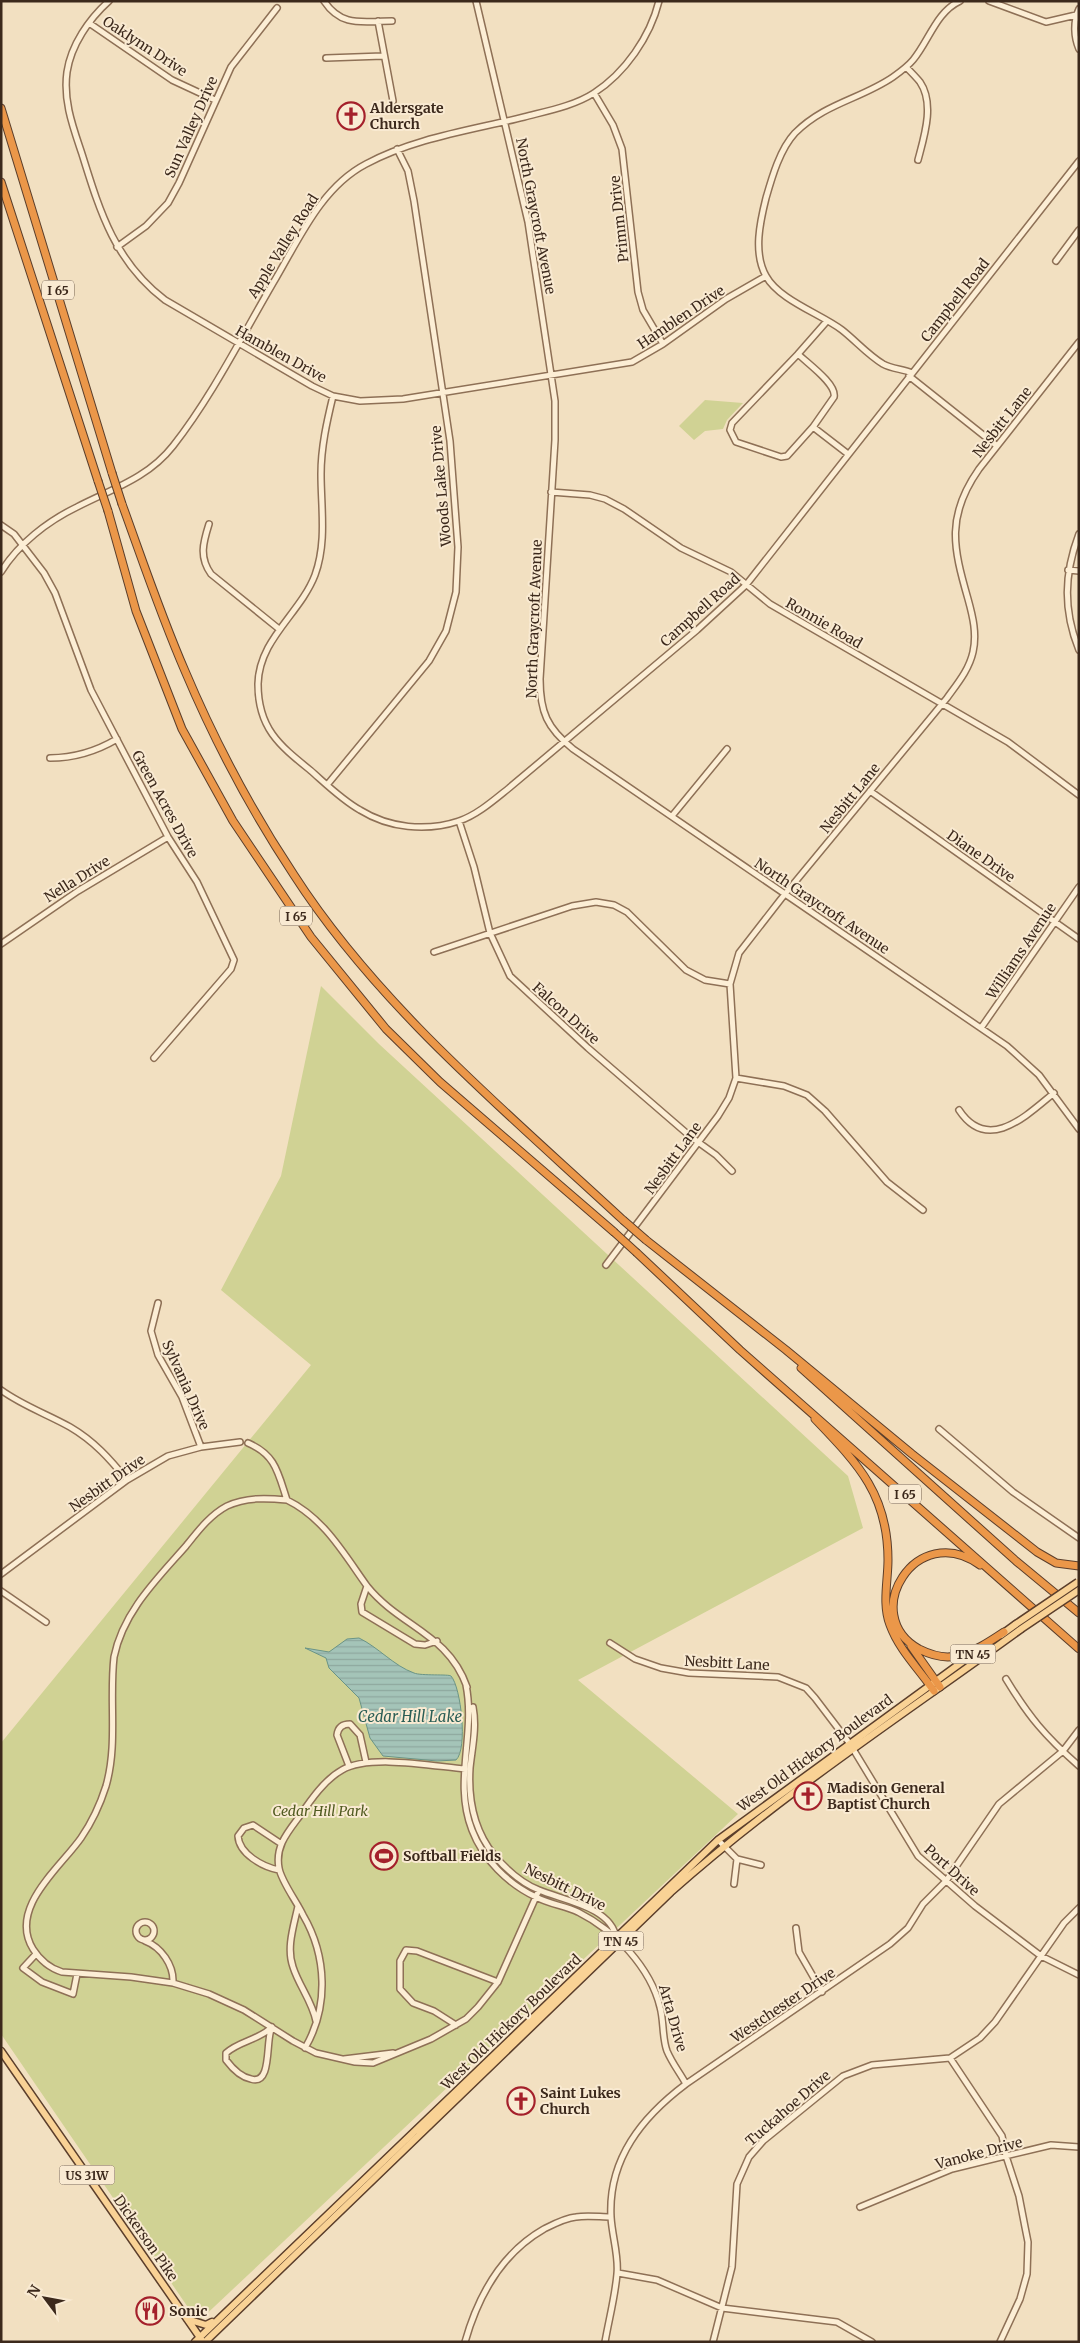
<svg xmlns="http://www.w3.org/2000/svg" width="1080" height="2343" viewBox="0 0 1080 2343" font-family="Merriweather,serif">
	<defs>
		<pattern id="water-rules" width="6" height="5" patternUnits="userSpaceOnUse" patternTransform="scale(1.25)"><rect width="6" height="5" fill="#a4c4b8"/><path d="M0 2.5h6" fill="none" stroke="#8ea89e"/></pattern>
	</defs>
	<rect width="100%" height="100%" fill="#f2e0c1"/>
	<path fill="#d0d294" d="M 705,400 L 743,403 L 727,420 L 723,429 L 705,431 L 694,440 L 679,426 Z
		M 321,986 L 379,1044 L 848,1476 L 863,1528 L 578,1680 L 738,1814 L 198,2322 L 1,2034 L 1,1743 L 311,1365 L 221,1290 L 281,1176 Z"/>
	<path fill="url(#water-rules)" stroke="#6a9486" d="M 359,1638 C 378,1647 394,1666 414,1673 C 421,1676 449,1674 451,1676 C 461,1687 468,1749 456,1760 L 437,1761 L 383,1756 L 370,1738 L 359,1698 L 329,1668 L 326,1658 L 305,1648 L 329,1652 L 347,1639 Z"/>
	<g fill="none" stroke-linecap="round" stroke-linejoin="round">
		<g stroke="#8e7056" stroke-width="8">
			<path id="minor" d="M 109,1 C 89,19 71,45 67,72 C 63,101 73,127 82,154 C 100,212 115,262 165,300 L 312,386 L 333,396 L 360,401 L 403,399 L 632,362 L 663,344 L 726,299 L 766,276
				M 324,1 C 342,28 363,21 392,21
				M 476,1 L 528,222 L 555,401 L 555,440 L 540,679 C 540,712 547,728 573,749 L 1007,1046 L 1039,1075 L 1079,1129
				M 989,1 L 1046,22 L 1076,15
				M 1079,9 C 1073,22 1074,37 1079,49
				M 378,21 L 393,101
				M 89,23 L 172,80 L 215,100
				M 326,58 L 383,56
				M 906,67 C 911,72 916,77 920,82 C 935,104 924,137 918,160
				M 594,93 L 613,125 L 622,149 L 638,292 L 643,310 L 663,344
				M 117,247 L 146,226 L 168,203 L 179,183 L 231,67 L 277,8
				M 1056,261 L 1079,230
				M 798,354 C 807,363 837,384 834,397 L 813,427 L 787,456 L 781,457 L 736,442 L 730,430 L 732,423 Z
				M 798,354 L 827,321
				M 912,373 C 903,369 892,369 883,364 C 868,355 856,341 842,330 C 821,314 779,300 766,276 C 753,253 760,222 766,198 C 772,177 780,149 795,133 C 825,103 861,99 893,77 C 900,72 908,66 913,60 C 929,41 936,12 960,1
				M 909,376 L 997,446
				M 333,396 C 327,421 321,447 321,474 C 321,508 327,542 315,575 C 300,614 259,639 258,684 C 258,728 279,745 310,770 C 326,784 342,800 360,810 C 389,828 426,832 459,821 C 477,815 494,800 509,788 L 697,630 L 746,585 L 1079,161
				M 813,427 L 848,454
				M 551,492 L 590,495 L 605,499 L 624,509 L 681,548 L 731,572 L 770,604 L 1008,742 L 1079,795
				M 209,524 C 203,543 199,557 211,574 L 279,629
				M 1,525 L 14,534 L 44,573 L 55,593 L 91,690 L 168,837 L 197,882 L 234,960 L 231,969 L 154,1058
				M 1079,534 C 1064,574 1063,610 1079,650
				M 1068,570 L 1079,571
				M 1,572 C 18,544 48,521 77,507 C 112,489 148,478 173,446 C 213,395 243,334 276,278 C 300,237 322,187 366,164 C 414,138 472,130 524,117 C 547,111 574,106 594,93 C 625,73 650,37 659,1
				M 50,758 C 75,758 95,752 117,739
				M 327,785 L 429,661 L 446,631 L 456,592 L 458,547 L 450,441 L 414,201 L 408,171 L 397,149
				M 870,791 L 1079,939
				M 672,816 L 727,749
				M 459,821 L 474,867 L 490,933 L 510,976 L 588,1048 L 691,1137 L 716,1155 L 732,1171
				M 1,944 L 78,891 L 168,837
				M 434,952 L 572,906 L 596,902 L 614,905 L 627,912 L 686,970 L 705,980 L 730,984
				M 981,1028 L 1079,887
				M 736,1078 L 784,1086 L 807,1095 L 825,1111 L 887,1182 L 923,1210
				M 959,1110 C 988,1154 1027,1115 1054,1093
				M 606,1265 L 718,1116 L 729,1098 L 736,1078 L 730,984 L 739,953 L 781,899 L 947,698 C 957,684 969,670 973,652 C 977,634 973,617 968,599 C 953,547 946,516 979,469 L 1079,342
				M 158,1303 L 151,1331 L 158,1355 L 182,1397 L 201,1447
				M 1,1390 C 23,1406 47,1414 70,1427 C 94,1441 110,1459 127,1480
				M 939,1429 L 1013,1492 L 1079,1538
				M 248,1443 C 276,1455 278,1473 287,1500 C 324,1518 344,1554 367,1586 L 361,1604 L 362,1612 L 415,1644 L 425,1645 L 437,1641
				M 287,1500 C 267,1498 246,1497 227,1506 C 210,1515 198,1531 186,1546 C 157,1579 123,1612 114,1657 C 109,1700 118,1744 106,1786 C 100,1805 92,1822 81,1838 C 60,1868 8,1908 33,1949 C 40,1960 49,1968 62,1972 L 131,1977 L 173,1983 L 209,1994 L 244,2010 L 293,2041 L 316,2053 L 355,2062 L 373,2063 L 431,2039 L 466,2019 L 478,2007 L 498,1982 L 539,1890
				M 1,1574 L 127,1480 L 168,1456 L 201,1447 L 240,1442
				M 367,1586 C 400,1627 448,1633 467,1687
				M 1,1591 L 46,1622
				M 610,1643 L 635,1659 L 661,1668 L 689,1673 L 778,1677 L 806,1688 L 815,1698 L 850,1744 L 918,1856 L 975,1906 L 1041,1956 L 1079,1975
				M 1006,1679 C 1029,1717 1045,1736 1079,1766
				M 466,1685 C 476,1734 453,1782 472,1830 C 483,1859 508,1884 536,1897 C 549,1904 565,1906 578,1912 C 596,1921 616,1936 629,1951 C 643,1967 655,1986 660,2007 C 664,2021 662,2038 667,2051 C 672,2063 680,2073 686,2084
				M 473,1707 C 477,1728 472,1748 470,1768 C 468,1799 474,1830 494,1855 C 506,1869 521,1883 539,1890 C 562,1900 612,1907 616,1938
				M 349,1766 L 337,1735 C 338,1727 343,1724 350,1724 L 360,1735 L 366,1762
				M 718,1840 L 737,1859 L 761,1865
				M 279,1870 C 263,1867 239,1854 238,1836 L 244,1828 L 253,1825 L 280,1843
				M 734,1884 L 737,1859
				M 298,1906 C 294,1925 286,1948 293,1967 C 299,1986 312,2001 316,2021
				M136 1931a9 9 0 1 1 18 0a9 9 0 1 1-18 0Z
				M 796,1928 L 799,1952 L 822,1992
				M 145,1941 C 161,1947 174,1965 173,1983
				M 36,1954 L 23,1968 L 42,1982 L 73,1994 L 77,1974
				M 456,2025 L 434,2011 L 413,2003 L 400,1989 L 400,1961 L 406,1950 L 417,1951 L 498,1982
				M 272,2027 C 265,2039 273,2086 251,2079 C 240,2077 232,2068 226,2060 L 226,2053 C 239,2041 259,2040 272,2027 Z
				M 305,2048 C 329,2007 327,1956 303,1915 C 297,1902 281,1881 279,1868 C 275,1847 287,1833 299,1817 C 310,1801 324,1780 342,1770 C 370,1754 432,1766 465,1769
				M 950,2058 L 1002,2136 L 1006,2156 L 1019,2196 L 1025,2227 L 1028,2242 L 1027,2274 L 1020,2299 L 1000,2342
				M 344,2059 L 393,2053
				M 860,2207 L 952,2169 L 1051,2145 L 1079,2147
				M 618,2273 L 657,2280 L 722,2308 L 837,2322 L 872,2342
				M 465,2342 C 478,2296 502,2253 544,2229 C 554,2224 565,2218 576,2217 C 587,2215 600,2217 611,2217
				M 605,2342 C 609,2319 615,2297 617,2274 C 619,2256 612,2236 611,2217 C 608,2159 642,2117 686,2084 L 890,1944 L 908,1928 L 923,1904 L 946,1881 L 999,1804 L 1063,1751 L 1079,1730
				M 713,2342 L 732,2267 L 737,2184 L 749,2157 L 763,2141 L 843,2076 L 872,2065 L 950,2058 L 980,2038 L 995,2022 L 1064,1923 L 1079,1908"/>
		</g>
		<g stroke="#5b3e2b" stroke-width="9">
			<path id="major" d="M 1001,1635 L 1016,1624
				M 1,2051 L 201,2339
				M 187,2319 L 206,2325 L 212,2322
				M 195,2342 L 718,1840 L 980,1649
				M 205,2342 L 671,1892 C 780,1795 903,1715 1021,1629"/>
		</g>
		<g stroke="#5b3e2b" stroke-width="9">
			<path id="highway" d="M 1,108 L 112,473
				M 1,182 L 98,481
				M 122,504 C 142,559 161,616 185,671 C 215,742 251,810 294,875 C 379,1007 509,1114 623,1220
				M 108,511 L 136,611 L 182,729 L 233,821 L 311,937 L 386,1029 L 440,1082 L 614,1232
				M 646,1240 L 786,1350 L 912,1454 L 1037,1552 L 1056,1563 L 1079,1566
				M 637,1253 L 740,1350 L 1079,1649
				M 801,1368 L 1016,1561 L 1079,1613
				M 815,1419 C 858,1464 888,1494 888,1560 C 888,1581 882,1604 890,1625 C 899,1650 919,1669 934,1691
				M 980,1565 C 916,1519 858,1615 919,1649 C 931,1655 943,1659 956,1656 C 974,1652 989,1642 1004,1632
				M 911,1646 L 940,1687"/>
		</g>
		<use href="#minor" stroke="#fceed5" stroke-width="5"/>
		<use href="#major" stroke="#f9d295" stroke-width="6"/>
		<use href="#highway" stroke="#eb9749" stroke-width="7"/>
		<g stroke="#5b3e2b" stroke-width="9" stroke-linecap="butt">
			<path id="major-bridge" d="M 1016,1624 L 1078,1582
				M 1021,1629 L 1079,1590"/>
		</g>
		<g stroke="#5b3e2b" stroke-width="9" stroke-linecap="butt">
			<path id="highway-bridge" d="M 112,473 L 122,504
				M 98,481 L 108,511
				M 623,1220 L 646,1240
				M 614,1232 L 637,1253"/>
		</g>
		<use href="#major-bridge" stroke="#f9d295" stroke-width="6"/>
		<use href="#highway-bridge" stroke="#eb9749" stroke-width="7"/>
	</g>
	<defs>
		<g id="church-ring" transform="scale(1.4375)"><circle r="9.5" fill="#f9ead2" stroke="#a4202b" stroke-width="1.5"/><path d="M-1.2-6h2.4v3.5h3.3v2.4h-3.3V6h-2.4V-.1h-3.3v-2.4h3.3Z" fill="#a4202b"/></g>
		<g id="stadium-ring" transform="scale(1.4375)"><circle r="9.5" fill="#f9ead2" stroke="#a4202b" stroke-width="1.5"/><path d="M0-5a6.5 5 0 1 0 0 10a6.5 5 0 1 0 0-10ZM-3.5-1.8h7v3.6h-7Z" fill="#a4202b"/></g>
		<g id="restaurant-ring" transform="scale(1.4375)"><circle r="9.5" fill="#f9ead2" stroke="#a4202b" stroke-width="1.5"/><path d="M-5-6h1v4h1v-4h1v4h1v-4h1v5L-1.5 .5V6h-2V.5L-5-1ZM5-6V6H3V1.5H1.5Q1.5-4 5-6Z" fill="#a4202b"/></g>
	</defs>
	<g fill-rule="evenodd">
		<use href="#church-ring" x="351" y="116"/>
		<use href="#church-ring" x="808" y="1796"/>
		<use href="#stadium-ring" x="384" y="1856"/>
		<use href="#church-ring" x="521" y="2101"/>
		<use href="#restaurant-ring" x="150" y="2311"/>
	</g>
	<g text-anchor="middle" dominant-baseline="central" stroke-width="4" stroke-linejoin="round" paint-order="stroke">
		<g fill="#f9ead2" stroke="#756353" stroke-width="1">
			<rect x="42" y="280.5" width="32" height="19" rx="4"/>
			<rect x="280" y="906.5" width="32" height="19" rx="4"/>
			<rect x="889" y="1484.5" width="32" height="19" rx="4"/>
			<rect x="950.5" y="1644.5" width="45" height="19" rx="4"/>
			<rect x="598.5" y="1931.5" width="45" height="19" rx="4"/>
			<rect x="59.5" y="2165.5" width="55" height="19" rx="4"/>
		</g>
		<g font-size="12" font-weight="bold" fill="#3c291c">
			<text x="58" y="290">I 65</text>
			<text x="296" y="916">I 65</text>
			<text x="905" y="1494">I 65</text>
			<text x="973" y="1654">TN 45</text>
			<text x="621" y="1941">TN 45</text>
			<text x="87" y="2175">US 31W</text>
		</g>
		<g font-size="14" fill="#3c291c" stroke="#f9ead2">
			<text transform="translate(145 46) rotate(33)">Oaklynn Drive</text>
			<text transform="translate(191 127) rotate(-66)">Sun Valley Drive</text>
			<text transform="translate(536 216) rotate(79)">North Graycroft Avenue</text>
			<text transform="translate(619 219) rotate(-96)">Primm Drive</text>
			<text transform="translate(283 246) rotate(-58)">Apple Valley Road</text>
			<text transform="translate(955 300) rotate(-52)">Campbell Road</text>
			<text transform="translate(681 317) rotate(-34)">Hamblen Drive</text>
			<text transform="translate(281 354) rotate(29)">Hamblen Drive</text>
			<text transform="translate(1002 422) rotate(-52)">Nesbitt Lane</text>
			<text transform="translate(441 486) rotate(-95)">Woods Lake Drive</text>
			<text transform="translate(700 610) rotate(-42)">Campbell Road</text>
			<text transform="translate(534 619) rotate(-88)">North Graycroft Avenue</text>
			<text transform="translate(824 623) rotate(30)">Ronnie Road</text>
			<text transform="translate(850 798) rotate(-51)">Nesbitt Lane</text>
			<text transform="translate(165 804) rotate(61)">Green Acres Drive</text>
			<text transform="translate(981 856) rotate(35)">Diane Drive</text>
			<text transform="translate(77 879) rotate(-32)">Nella Drive</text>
			<text transform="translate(822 906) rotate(34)">North Graycroft Avenue</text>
			<text transform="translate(1021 951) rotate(-56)">Williams Avenue</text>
			<text transform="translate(566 1013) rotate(42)">Falcon Drive</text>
			<text transform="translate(673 1158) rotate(-54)">Nesbitt Lane</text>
			<text transform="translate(186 1385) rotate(66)">Sylvania Drive</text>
			<text transform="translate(107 1483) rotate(-35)">Nesbitt Drive</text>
			<text transform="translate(727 1663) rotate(3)">Nesbitt Lane</text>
			<text transform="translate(815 1753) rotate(-36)">West Old Hickory Boulevard</text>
			<text transform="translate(952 1870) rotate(42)">Port Drive</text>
			<text transform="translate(565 1887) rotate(26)">Nesbitt Drive</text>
			<text transform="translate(783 2005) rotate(-34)">Westchester Drive</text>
			<text transform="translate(673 2018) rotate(74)">Arta Drive</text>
			<text transform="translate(511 2022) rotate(-44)">West Old Hickory Boulevard</text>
			<text transform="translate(788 2108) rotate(-41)">Tuckahoe Drive</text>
			<text transform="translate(979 2153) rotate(-15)">Vanoke Drive</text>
			<text transform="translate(146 2238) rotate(55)">Dickerson Pike</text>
		</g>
		<g font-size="14" font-weight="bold" fill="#3c291c" stroke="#f9ead2" text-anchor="start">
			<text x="370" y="108">Aldersgate<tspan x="370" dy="16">Church</tspan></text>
			<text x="827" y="1788">Madison General<tspan x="827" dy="16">Baptist Church</tspan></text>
			<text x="403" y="1856">Softball Fields</text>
			<text x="540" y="2093">Saint Lukes<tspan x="540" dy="16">Church</tspan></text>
			<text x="169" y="2311">Sonic</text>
		</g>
		<g font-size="14" font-style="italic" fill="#515b21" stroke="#f9ead2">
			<text x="320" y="1811">Cedar Hill Park</text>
		</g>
		<g font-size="15" font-style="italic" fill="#2a5e56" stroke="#f9ead2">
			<text x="410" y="1716">Cedar Hill Lake</text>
		</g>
	</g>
	<rect width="1080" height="2343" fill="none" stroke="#3c291c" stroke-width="5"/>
	<g transform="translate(45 2298) rotate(302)" stroke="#f9ead2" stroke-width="4" paint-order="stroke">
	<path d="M0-4L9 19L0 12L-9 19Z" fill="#3c291c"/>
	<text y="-8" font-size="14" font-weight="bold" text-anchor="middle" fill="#3c291c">N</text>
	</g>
</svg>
